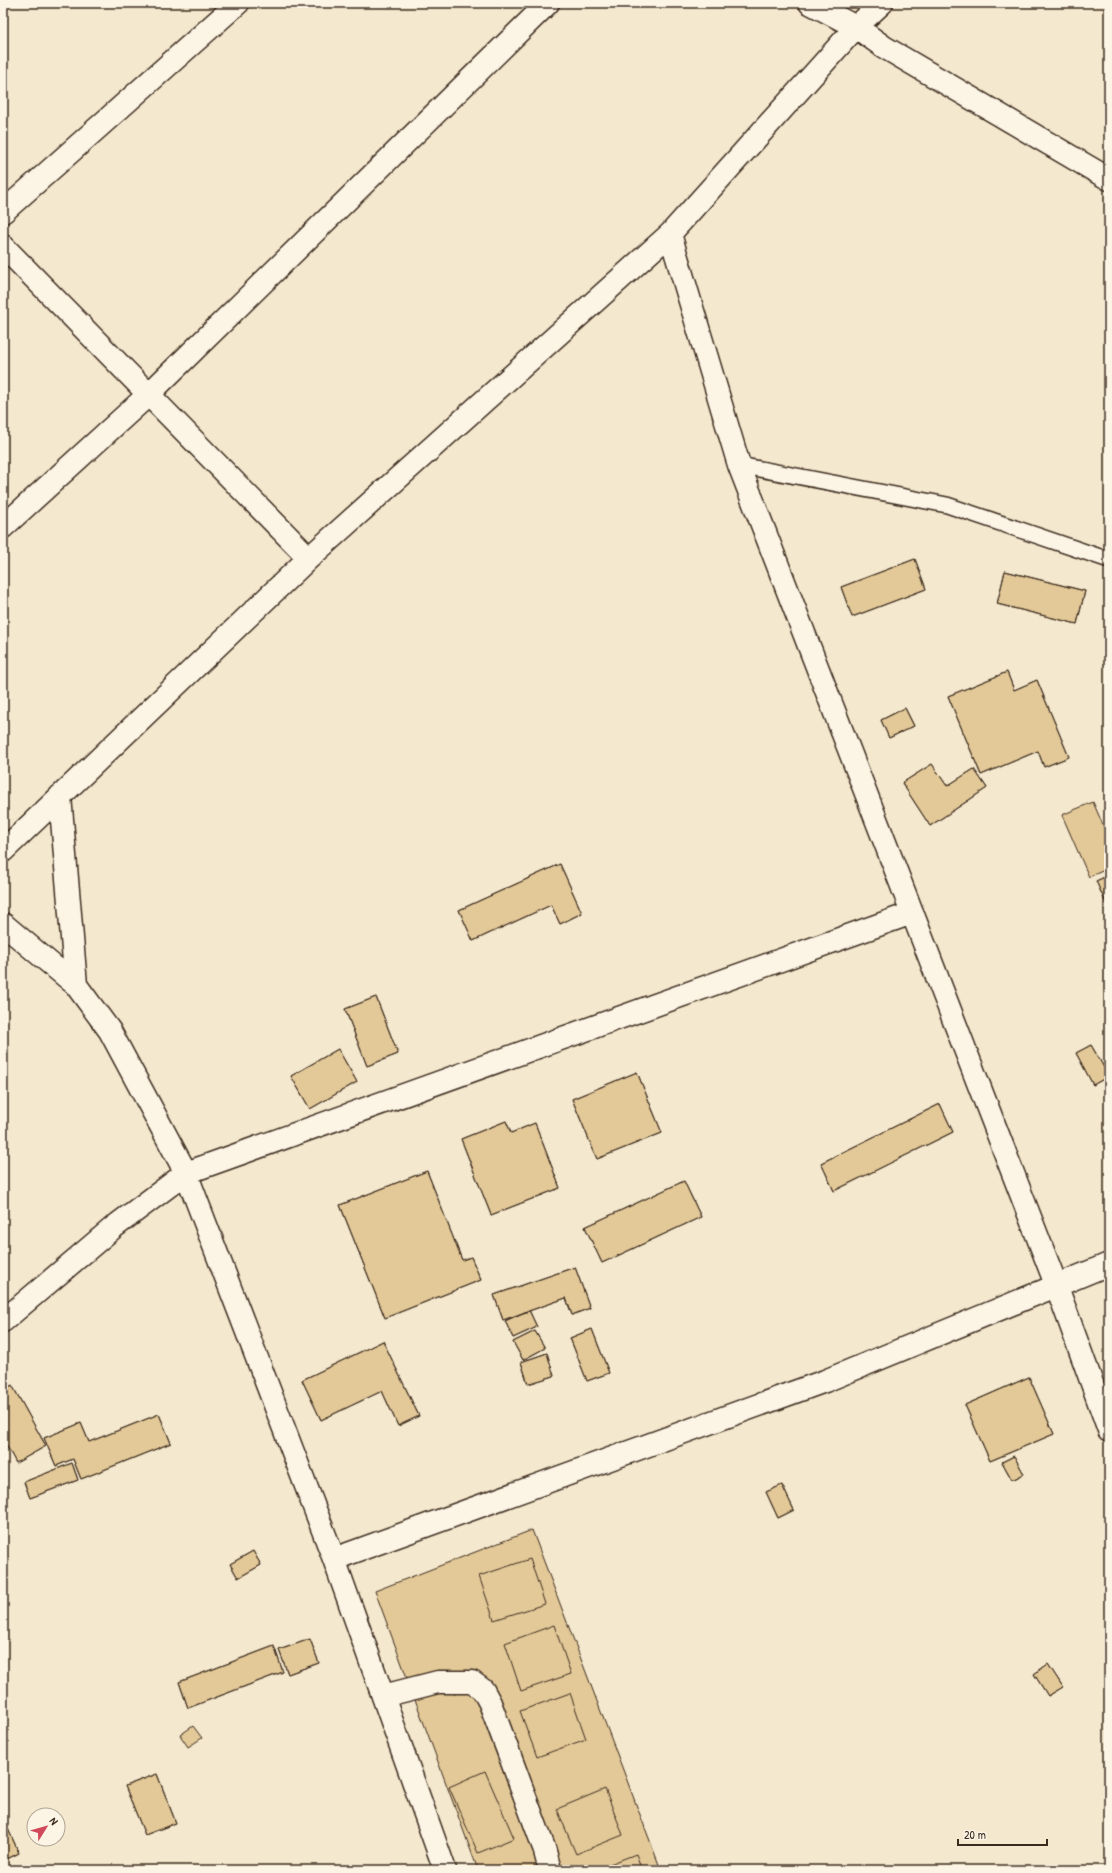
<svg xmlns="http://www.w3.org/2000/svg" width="1112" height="1873" viewBox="0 0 1112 1873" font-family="'Patrick Hand',sans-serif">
	<rect width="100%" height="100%" fill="#f4e8ce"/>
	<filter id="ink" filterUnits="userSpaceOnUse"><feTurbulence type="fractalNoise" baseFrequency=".025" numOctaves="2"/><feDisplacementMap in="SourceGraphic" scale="8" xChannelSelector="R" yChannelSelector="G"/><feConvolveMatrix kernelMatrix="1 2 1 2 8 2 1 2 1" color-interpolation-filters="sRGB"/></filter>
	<g filter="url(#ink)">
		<path fill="#e3c998" stroke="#3b2a1e" d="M 915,559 L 926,589 L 852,617 L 841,587 Z
			M 915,559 L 926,589 L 852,617 L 841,587 Z
			M 1005,571 L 1085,591 L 1077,624 L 997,604 Z
			M 1005,571 L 1085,591 L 1077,624 L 997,604 Z
			M 1007,672 L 1014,690 L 1037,680 L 1069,757 L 1044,767 L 1038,751 L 981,775 L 948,696 Z
			M 1007,672 L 1014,690 L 1037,680 L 1069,757 L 1044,767 L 1038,751 L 981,775 L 948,696 Z
			M 905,708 L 914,726 L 889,738 L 881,720 Z
			M 905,708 L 914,726 L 889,738 L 881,720 Z
			M 932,764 L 947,786 L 974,769 L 987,788 L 930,826 L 902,783 Z
			M 932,764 L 947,786 L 974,769 L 987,788 L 930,826 L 902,783 Z
			M 1093,802 L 1109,839 L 1109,868 L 1089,877 L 1062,815 Z
			M 560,864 L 582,913 L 560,924 L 551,905 L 473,941 L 459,910 Z
			M 560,864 L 582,913 L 560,924 L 551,905 L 473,941 L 459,910 Z
			M 1109,875 L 1109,910 L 1096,881 Z
			M 1109,875 L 1109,910 L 1096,881 Z
			M 376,997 L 398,1054 L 367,1066 L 345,1009 Z
			M 376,997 L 398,1054 L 367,1066 L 345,1009 Z
			M 1091,1045 L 1109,1076 L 1093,1085 L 1076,1053 Z
			M 1091,1045 L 1109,1076 L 1093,1085 L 1076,1053 Z
			M 338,1049 L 357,1082 L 310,1109 L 291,1076 Z
			M 338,1049 L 357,1082 L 310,1109 L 291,1076 Z
			M 637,1072 L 662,1133 L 597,1159 L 572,1099 Z
			M 637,1072 L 662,1133 L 597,1159 L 572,1099 Z
			M 940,1104 L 953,1132 L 834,1191 L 821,1163 Z
			M 940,1104 L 953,1132 L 834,1191 L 821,1163 Z
			M 506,1121 L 511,1133 L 535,1123 L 560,1188 L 491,1215 L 461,1139 Z
			M 506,1121 L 511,1133 L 535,1123 L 560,1188 L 491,1215 L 461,1139 Z
			M 427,1171 L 462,1260 L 471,1257 L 481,1280 L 385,1318 L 340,1205 Z
			M 427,1171 L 462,1260 L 471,1257 L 481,1280 L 385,1318 L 340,1205 Z
			M 684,1181 L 701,1217 L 602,1263 L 585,1227 Z
			M 684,1181 L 701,1217 L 602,1263 L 585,1227 Z
			M 575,1267 L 590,1308 L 572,1315 L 566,1298 L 503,1320 L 494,1295 Z
			M 575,1267 L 590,1308 L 572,1315 L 566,1298 L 503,1320 L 494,1295 Z
			M 529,1310 L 537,1327 L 513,1338 L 505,1321 Z
			M 529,1310 L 537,1327 L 513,1338 L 505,1321 Z
			M 592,1329 L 609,1373 L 587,1381 L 570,1338 Z
			M 592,1329 L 609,1373 L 587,1381 L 570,1338 Z
			M 535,1331 L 545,1348 L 523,1360 L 513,1342 Z
			M 535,1331 L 545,1348 L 523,1360 L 513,1342 Z
			M 383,1341 L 419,1416 L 398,1426 L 382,1391 L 321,1420 L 302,1380 Z
			M 383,1341 L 419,1416 L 398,1426 L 382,1391 L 321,1420 L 302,1380 Z
			M 547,1353 L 554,1376 L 528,1384 L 521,1362 Z
			M 547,1353 L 554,1376 L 528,1384 L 521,1362 Z
			M 1029,1377 L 1054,1434 L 990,1461 L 965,1405 Z
			M 1029,1377 L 1054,1434 L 990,1461 L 965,1405 Z
			M 12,1385 L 46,1446 L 16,1463 L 3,1439 L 3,1391 Z
			M 12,1385 L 46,1446 L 16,1463 L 3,1439 L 3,1391 Z
			M 159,1414 L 171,1443 L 81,1479 L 73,1459 L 56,1466 L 44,1438 L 81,1423 L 89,1442 Z
			M 159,1414 L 171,1443 L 81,1479 L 73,1459 L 56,1466 L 44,1438 L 81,1423 L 89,1442 Z
			M 1014,1456 L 1024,1474 L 1012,1480 L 1002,1462 Z
			M 1014,1456 L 1024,1474 L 1012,1480 L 1002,1462 Z
			M 72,1463 L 78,1480 L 30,1498 L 24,1482 Z
			M 72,1463 L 78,1480 L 30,1498 L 24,1482 Z
			M 782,1485 L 794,1510 L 778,1518 L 766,1492 Z
			M 782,1485 L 794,1510 L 778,1518 L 766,1492 Z
			M 532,1530 L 661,1870 L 478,1870 L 375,1591 Z
			M 253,1551 L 261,1565 L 238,1578 L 230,1564 Z
			M 253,1551 L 261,1565 L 238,1578 L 230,1564 Z
			M 530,1559 L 545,1604 L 494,1620 L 479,1576 Z
			M 554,1625 L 571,1674 L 521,1691 L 505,1643 Z
			M 310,1639 L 319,1663 L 288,1674 L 279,1650 Z
			M 310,1639 L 319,1663 L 288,1674 L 279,1650 Z
			M 274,1646 L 283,1672 L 188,1708 L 179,1682 Z
			M 274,1646 L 283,1672 L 188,1708 L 179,1682 Z
			M 1048,1664 L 1063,1687 L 1048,1696 L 1034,1674 Z
			M 1048,1664 L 1063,1687 L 1048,1696 L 1034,1674 Z
			M 570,1693 L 586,1739 L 537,1757 L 520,1711 Z
			M 193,1726 L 202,1738 L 188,1747 L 180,1735 Z
			M 485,1771 L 514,1838 L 478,1853 L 449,1787 Z
			M 157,1774 L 176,1823 L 145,1835 L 125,1786 Z
			M 157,1774 L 176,1823 L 145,1835 L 125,1786 Z
			M 605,1789 L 623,1835 L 576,1854 L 557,1809 Z
			M 3,1818 L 19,1853 L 3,1861 Z
			M 3,1818 L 19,1853 L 3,1861 Z
			M 636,1854 L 642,1870 L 594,1870 Z"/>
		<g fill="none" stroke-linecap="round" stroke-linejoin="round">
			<g stroke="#3b2a1e" stroke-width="18">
				<path id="service" d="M 739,465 L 947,505 L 1109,560"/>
			</g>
			<g stroke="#3b2a1e" stroke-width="25">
				<path id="minor" d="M 810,3 L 856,27 L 884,47 L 1109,179
					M 3,212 L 238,3
					M 670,234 L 739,465 L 1057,1287 L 1109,1430
					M 3,246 L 309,558
					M 3,527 L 148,395 L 548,3
					M 60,796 L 76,985
					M 3,851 L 309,558 L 670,234 L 856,27 L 882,3
					M 3,924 L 76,985 L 110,1031 L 186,1173 L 334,1559 L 445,1870
					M 3,1321 L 114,1227 L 186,1173 L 912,913
					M 334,1559 L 825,1381 L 1109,1264
					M 383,1696 L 438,1682 L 472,1682 L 483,1690 L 490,1703 L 508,1751 L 544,1848 L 550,1870"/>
			</g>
			<use href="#service" stroke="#fcf5e5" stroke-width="15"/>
			<use href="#minor" stroke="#fcf5e5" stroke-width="22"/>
		</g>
	</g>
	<rect width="1112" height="1873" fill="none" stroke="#fcf5e5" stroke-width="16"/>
	<rect x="8" y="8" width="1096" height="1857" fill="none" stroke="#3b2a1e" stroke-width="1.5" filter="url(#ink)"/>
	<g transform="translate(46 1827) rotate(53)"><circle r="19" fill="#fcf5e5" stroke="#afa495"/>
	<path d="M0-3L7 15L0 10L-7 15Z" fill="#d1495b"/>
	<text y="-6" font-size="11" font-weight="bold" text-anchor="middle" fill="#3b2a1e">N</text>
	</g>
	<path d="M958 1839v6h89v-6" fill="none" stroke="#3b2a1e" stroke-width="2"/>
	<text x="964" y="1839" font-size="12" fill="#3b2a1e" stroke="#fcf5e5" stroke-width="3" paint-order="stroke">20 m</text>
</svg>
